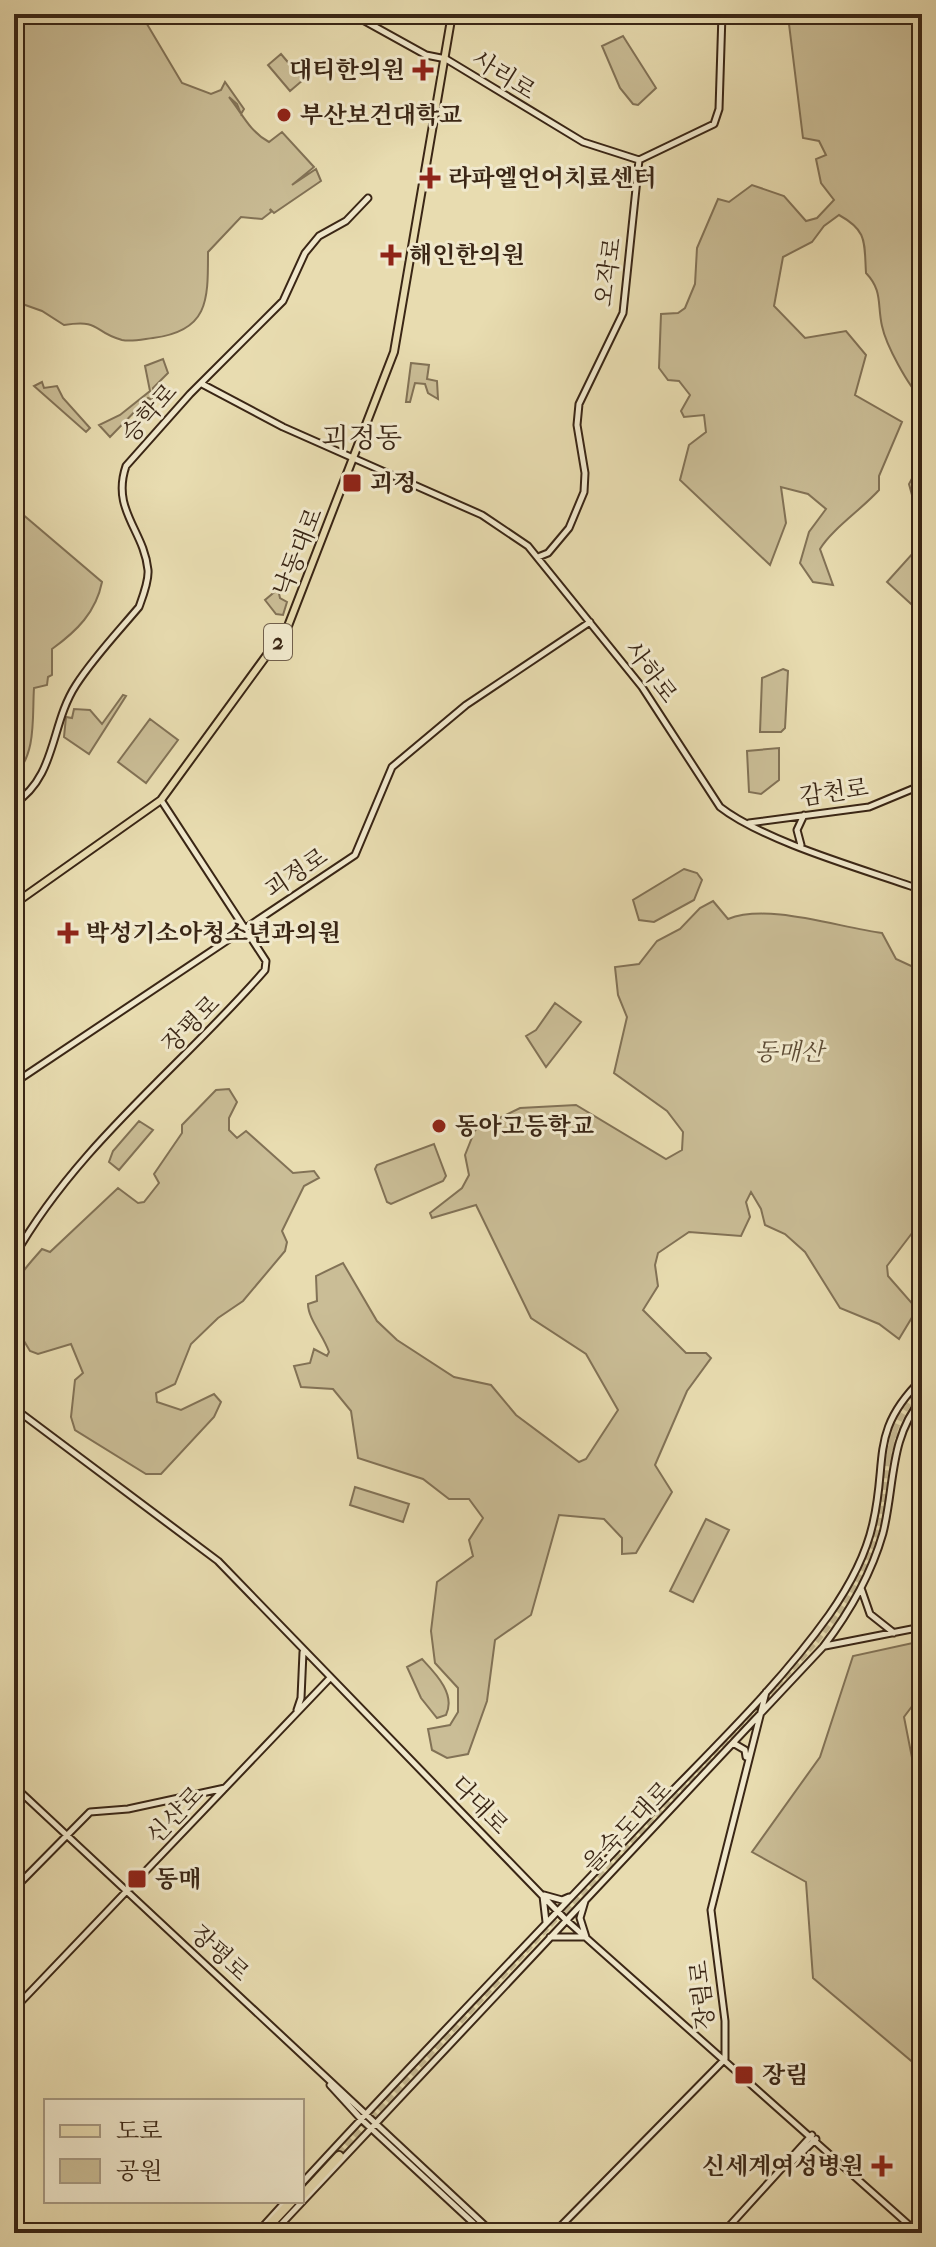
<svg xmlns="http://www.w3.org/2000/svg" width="936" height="2247" viewBox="0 0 936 2247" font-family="'IM FELL French Canon','Noto Serif KR',serif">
	<rect width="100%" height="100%" fill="#e8dcb0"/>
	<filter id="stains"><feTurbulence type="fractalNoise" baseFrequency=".0025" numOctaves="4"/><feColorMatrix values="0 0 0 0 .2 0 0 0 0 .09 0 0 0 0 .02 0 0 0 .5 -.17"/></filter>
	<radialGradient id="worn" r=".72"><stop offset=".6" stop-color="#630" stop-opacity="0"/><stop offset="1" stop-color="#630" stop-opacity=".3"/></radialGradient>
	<path fill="#cabd96" stroke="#827256" stroke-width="2" d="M 14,14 L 141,14 L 182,83 L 211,94 L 221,90 L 225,82 L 244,109 L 241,114 L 237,104 L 229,97 C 242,113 249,131 269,142 L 282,132 L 314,167 L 292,185 L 316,169 L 321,181 L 274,213 L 270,209 L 271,212 L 262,219 L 241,217 L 208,252 C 208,300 209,331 153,338 C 144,339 132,342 122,340 C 92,332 102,319 64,325 L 42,311 L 14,301 Z
		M 792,14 L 922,14 L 922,399 C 908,386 886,345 882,326 C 877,304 883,291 866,273 C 864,242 868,231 839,215 L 824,226 L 812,242 L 783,257 L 774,306 L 805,338 L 846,331 L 866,355 L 855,395 L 902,422 L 879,476 L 879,490 C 862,509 832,529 820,549 L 833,585 L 813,582 L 800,563 L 809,532 L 826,509 L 808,494 L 781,487 L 786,523 L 770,565 L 680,480 L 689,445 L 706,432 L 704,415 L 684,417 L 681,411 L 690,395 L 679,381 L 668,380 L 659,368 L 661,314 L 678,313 L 685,308 L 695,284 L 697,248 L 718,199 L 729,202 L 752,185 L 784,196 L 806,221 L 817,218 L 834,200 L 821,183 L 816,159 L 826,155 L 819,141 L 803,138 L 789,24 Z
		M 623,36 L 656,88 L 638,105 L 633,104 L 620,88 L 602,46 Z
		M 281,54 L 303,80 L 290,91 L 268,65 Z
		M 163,359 L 168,373 L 153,388 L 155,397 L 152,400 L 148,398 L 110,437 L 99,425 L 120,415 L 150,391 L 145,366 Z
		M 411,363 L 429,365 L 427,379 L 437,381 L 438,399 L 428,393 L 425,384 L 415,383 L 410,402 L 406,402 Z
		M 42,382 L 44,388 L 57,386 L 63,398 L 90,428 L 86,432 L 34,386 Z
		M 922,460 L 922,500 L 912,495 L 909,484 Z
		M 14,507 L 102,582 C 96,612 77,631 52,649 L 52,675 L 48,677 L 47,685 L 34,688 C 32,717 37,754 14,776 Z
		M 922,543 L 922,611 L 921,613 L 887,582 Z
		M 278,589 L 280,598 L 287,602 L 283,615 L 276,614 L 265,600 Z
		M 783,669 L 788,671 L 785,728 L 781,732 L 760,732 L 762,678 Z
		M 123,695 L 126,696 L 89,754 L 64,737 L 66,717 L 72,718 L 74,709 L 90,710 L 102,724 Z
		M 150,719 L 178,740 L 146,783 L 118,762 Z
		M 779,748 L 779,780 L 761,794 L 749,792 L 747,751 Z
		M 684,869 L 697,873 L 702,880 L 694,900 L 654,922 L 639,920 L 633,900 Z
		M 713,901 L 728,919 C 768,903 837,927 882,933 L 896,959 L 922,971 L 922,1220 L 887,1266 L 888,1276 L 917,1309 L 899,1339 L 879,1324 L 840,1308 L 805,1252 L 785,1234 L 765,1225 L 761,1209 L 751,1192 L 746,1202 L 750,1217 L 741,1236 L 689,1232 L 658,1253 L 655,1265 L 658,1286 L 643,1310 L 686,1353 L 706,1353 L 711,1358 L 687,1391 L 655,1465 L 672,1492 L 636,1553 L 622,1554 L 622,1538 L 604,1519 L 559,1515 L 531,1615 L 495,1640 L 487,1701 L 468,1754 L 447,1758 L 432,1750 L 428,1729 L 450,1725 L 458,1712 L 458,1688 L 435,1663 L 431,1631 L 437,1582 L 473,1556 L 469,1540 L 483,1518 L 469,1499 L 449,1499 L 423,1479 L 358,1458 L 351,1411 L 333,1389 L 301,1387 L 294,1366 L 310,1363 L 314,1349 L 327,1356 L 329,1352 C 324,1336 308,1319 308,1304 L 317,1301 L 316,1276 L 343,1263 L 377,1321 L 397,1340 L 454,1377 L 491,1385 L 516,1415 L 579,1462 L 586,1459 L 618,1410 L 586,1354 L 531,1318 L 476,1205 L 432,1218 L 430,1213 L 462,1188 L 469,1175 L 465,1155 L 475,1130 L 520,1108 L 576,1105 L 666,1159 L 682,1150 L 683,1132 L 667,1111 L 614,1073 L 627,1017 L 618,995 L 615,967 L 639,964 L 657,941 L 680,929 L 700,908 Z
		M 555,1003 L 581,1022 L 546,1067 L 526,1036 L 536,1030 Z
		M 229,1089 L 237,1102 L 229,1118 L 229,1130 L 237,1138 L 246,1131 L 293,1173 L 314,1171 L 319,1178 L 304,1186 L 282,1231 L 287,1242 L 285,1251 L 243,1301 L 218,1318 L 191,1344 L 175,1384 L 156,1393 L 157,1402 L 181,1410 L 214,1394 L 221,1402 L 214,1417 L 161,1474 L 146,1474 L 75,1430 L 71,1417 L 75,1380 L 83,1373 L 71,1344 L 38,1354 L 30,1351 L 21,1336 C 26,1318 13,1309 14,1293 C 15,1277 32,1261 42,1249 L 50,1252 L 118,1188 L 138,1203 L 144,1202 L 159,1183 L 154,1174 L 182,1133 L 182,1125 L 216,1090 Z
		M 139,1121 L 153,1130 L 119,1170 L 109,1162 L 113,1151 Z
		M 434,1144 L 446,1176 L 443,1181 L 391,1204 L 387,1202 L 375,1169 L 377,1165 Z
		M 355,1487 L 409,1504 L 403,1522 L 350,1505 Z
		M 706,1519 L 729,1530 L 693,1602 L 670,1591 Z
		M 922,1641 L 922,1693 L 904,1717 L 915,1773 L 922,1780 L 922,2070 L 813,1978 L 806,1882 L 752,1852 L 820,1757 L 853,1656 Z
		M 422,1659 C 436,1674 456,1694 446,1715 L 437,1718 L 421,1698 L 407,1667 Z"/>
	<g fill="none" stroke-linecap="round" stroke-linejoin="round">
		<path stroke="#c5b891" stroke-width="8" stroke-dasharray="8 4" stroke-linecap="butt" d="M 889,1461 L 896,1432
			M 775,1685 C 815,1643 857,1597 874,1539 C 892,1478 873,1439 922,1386
			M 565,1912 L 781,1684
			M 337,2153 L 565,1907"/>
		<g stroke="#3a2615" stroke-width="9">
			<path id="secondary" d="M 352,14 L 426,55 L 446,59 L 583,142 L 639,160
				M 639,160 L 714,124 L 719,109 L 722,14
				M 202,384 L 283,427 L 482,515 L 528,546 L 642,687 L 720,807 C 765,842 866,870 922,890
				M 538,557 L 548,553 L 569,528 L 584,492 L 585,473 L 577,425 L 579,404 L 623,313 L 639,160
				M 14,804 C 57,776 50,725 76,685 C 94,657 118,632 139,607 C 143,596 149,581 148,570 C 144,530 111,510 126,466 L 190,394 L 283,301 L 305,253 L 319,236 L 346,221 L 368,198
				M 749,823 L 869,807 L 922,785
				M 801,845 L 797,830 L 804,815
				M 14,1083 L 355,855 L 392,767 L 466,705 L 590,622
				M 14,1257 C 77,1145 182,1066 265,970 L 266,961 L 161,800
				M 14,1408 L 218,1561 L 565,1919 L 918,2233
				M 861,1588 L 870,1614 L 894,1633
				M 825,1646 L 922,1627
				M 297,1710 L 301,1698 L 303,1652
				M 733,1743 L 745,1750 L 746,1757
				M 14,1786 L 493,2233
				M 14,1889 L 90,1812 L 128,1809 L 225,1788
				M 544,1895 L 562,1900 L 569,1897
				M 543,1896 L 546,1922
				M 550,1937 L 586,1937 L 580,1918 L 585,1901
				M 14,2009 L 329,1679
				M 330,2085 L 362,2120 L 484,2233
				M 787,2167 L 816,2139
				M 302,2183 C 415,2060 532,1939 647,1817 C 709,1752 776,1689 829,1615 C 848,1588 866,1555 873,1523 C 888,1459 869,1431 922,1379
				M 257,2233 L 286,2201
				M 273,2233 L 823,1647 C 849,1613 871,1575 883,1533 C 895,1485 889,1438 922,1399
				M 554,2233 L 725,2059 L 725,2021 L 711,1910 L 766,1692
				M 723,2233 L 812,2135"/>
		</g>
		<g stroke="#3a2615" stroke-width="10">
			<path id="primary" d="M 14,904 L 161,800 L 288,626 L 394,352 L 452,14"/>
		</g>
		<g stroke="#3a2615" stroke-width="12">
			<path id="highway" d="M 302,2196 L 339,2156
				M 262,2233 L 292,2201"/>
		</g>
		<use href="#secondary" stroke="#f0e8cc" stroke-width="5"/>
		<use href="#primary" stroke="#e8dcb0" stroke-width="6"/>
		<use href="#highway" stroke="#e8dcb0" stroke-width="8"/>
	</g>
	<g fill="#8f2418" stroke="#f0e8cc" stroke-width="3">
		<path d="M419 58h8v8h8v8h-8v8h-8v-8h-8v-8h8z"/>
		<circle cx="284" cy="115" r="8"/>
		<path d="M426 166h8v8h8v8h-8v8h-8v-8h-8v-8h8z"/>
		<path d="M387 243h8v8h8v8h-8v8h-8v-8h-8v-8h8z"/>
		<rect x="342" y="473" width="20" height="20" rx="4"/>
		<path d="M64 921h8v8h8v8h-8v8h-8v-8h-8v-8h8z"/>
		<circle cx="439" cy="1126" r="8"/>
		<rect x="127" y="1869" width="20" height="20" rx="4"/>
		<rect x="734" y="2065" width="20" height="20" rx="4"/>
		<path d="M878 2154h8v8h8v8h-8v8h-8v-8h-8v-8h8z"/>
	</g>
	<g text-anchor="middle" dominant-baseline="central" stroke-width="6" stroke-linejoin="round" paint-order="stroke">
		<rect fill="#f0e8cc" stroke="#71604c" stroke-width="2" x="264" y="624" width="28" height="36" rx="6"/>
		<g font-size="22" font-weight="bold" fill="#3a2615">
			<text x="278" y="642">2</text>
		</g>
		<g font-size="24" font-weight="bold" fill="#3a2615" stroke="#f0e8cc" text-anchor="start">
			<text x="405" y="70" text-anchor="end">대티한의원</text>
			<text x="300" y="115">부산보건대학교</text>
			<text x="448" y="178">라파엘언어치료센터</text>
			<text x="409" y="255">해인한의원</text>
			<text x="370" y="483">괴정</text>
			<text x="86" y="933">박성기소아청소년과의원</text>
			<text x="455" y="1126">동아고등학교</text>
			<text x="155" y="1879">동매</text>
			<text x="762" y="2075">장림</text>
			<text x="864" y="2166" text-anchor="end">신세계여성병원</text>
		</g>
		<g font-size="24" fill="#3a2615" stroke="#f0e8cc">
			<text transform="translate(504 75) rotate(32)">사리로</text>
			<text transform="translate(608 272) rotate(-82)">오작로</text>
			<text transform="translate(149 413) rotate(-48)">승학로</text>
			<text transform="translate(298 552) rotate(-68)">낙동대로</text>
			<text transform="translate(651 672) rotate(53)">사하로</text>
			<text transform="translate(834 792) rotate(-8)">감천로</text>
			<text transform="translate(296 873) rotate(-34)">괴정로</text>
			<text transform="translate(191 1024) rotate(-45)">장평로</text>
			<text transform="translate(480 1805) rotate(46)">다대로</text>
			<text transform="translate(175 1815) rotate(-46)">신산로</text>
			<text transform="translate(627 1827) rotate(-46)">을숙도대로</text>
			<text transform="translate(220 1953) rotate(43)">장평로</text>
			<text transform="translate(702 1995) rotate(-96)">장림로</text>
		</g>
		<g font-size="24" font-style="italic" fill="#5e4c35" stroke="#f0e8cc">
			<text x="789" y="1052">동매산</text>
		</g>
		<g font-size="28" fill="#3a2615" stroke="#f0e8cc">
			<text x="362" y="437">괴정동</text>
		</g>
	</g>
	<rect width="936" height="2247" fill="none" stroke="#e8dcb0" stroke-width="48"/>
	<rect x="16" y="16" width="904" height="2215" fill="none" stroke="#3a2615" stroke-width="4"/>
	<rect x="24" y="24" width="888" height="2199" fill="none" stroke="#3a2615" stroke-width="2"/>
	<rect x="44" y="2099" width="260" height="104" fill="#f0e8cc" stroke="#a79a83" stroke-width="2"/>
	<rect x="60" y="2125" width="40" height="12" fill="#e8dcb0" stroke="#a79a83" stroke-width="2"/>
	<text x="116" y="2139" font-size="24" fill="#3a2615">도로</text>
	<rect x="60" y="2159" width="40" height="24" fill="#cabd96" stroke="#a79a83" stroke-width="2"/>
	<text x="116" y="2179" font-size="24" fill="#3a2615">공원</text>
	<rect width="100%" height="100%" filter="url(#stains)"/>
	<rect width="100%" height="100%" fill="url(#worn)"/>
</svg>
